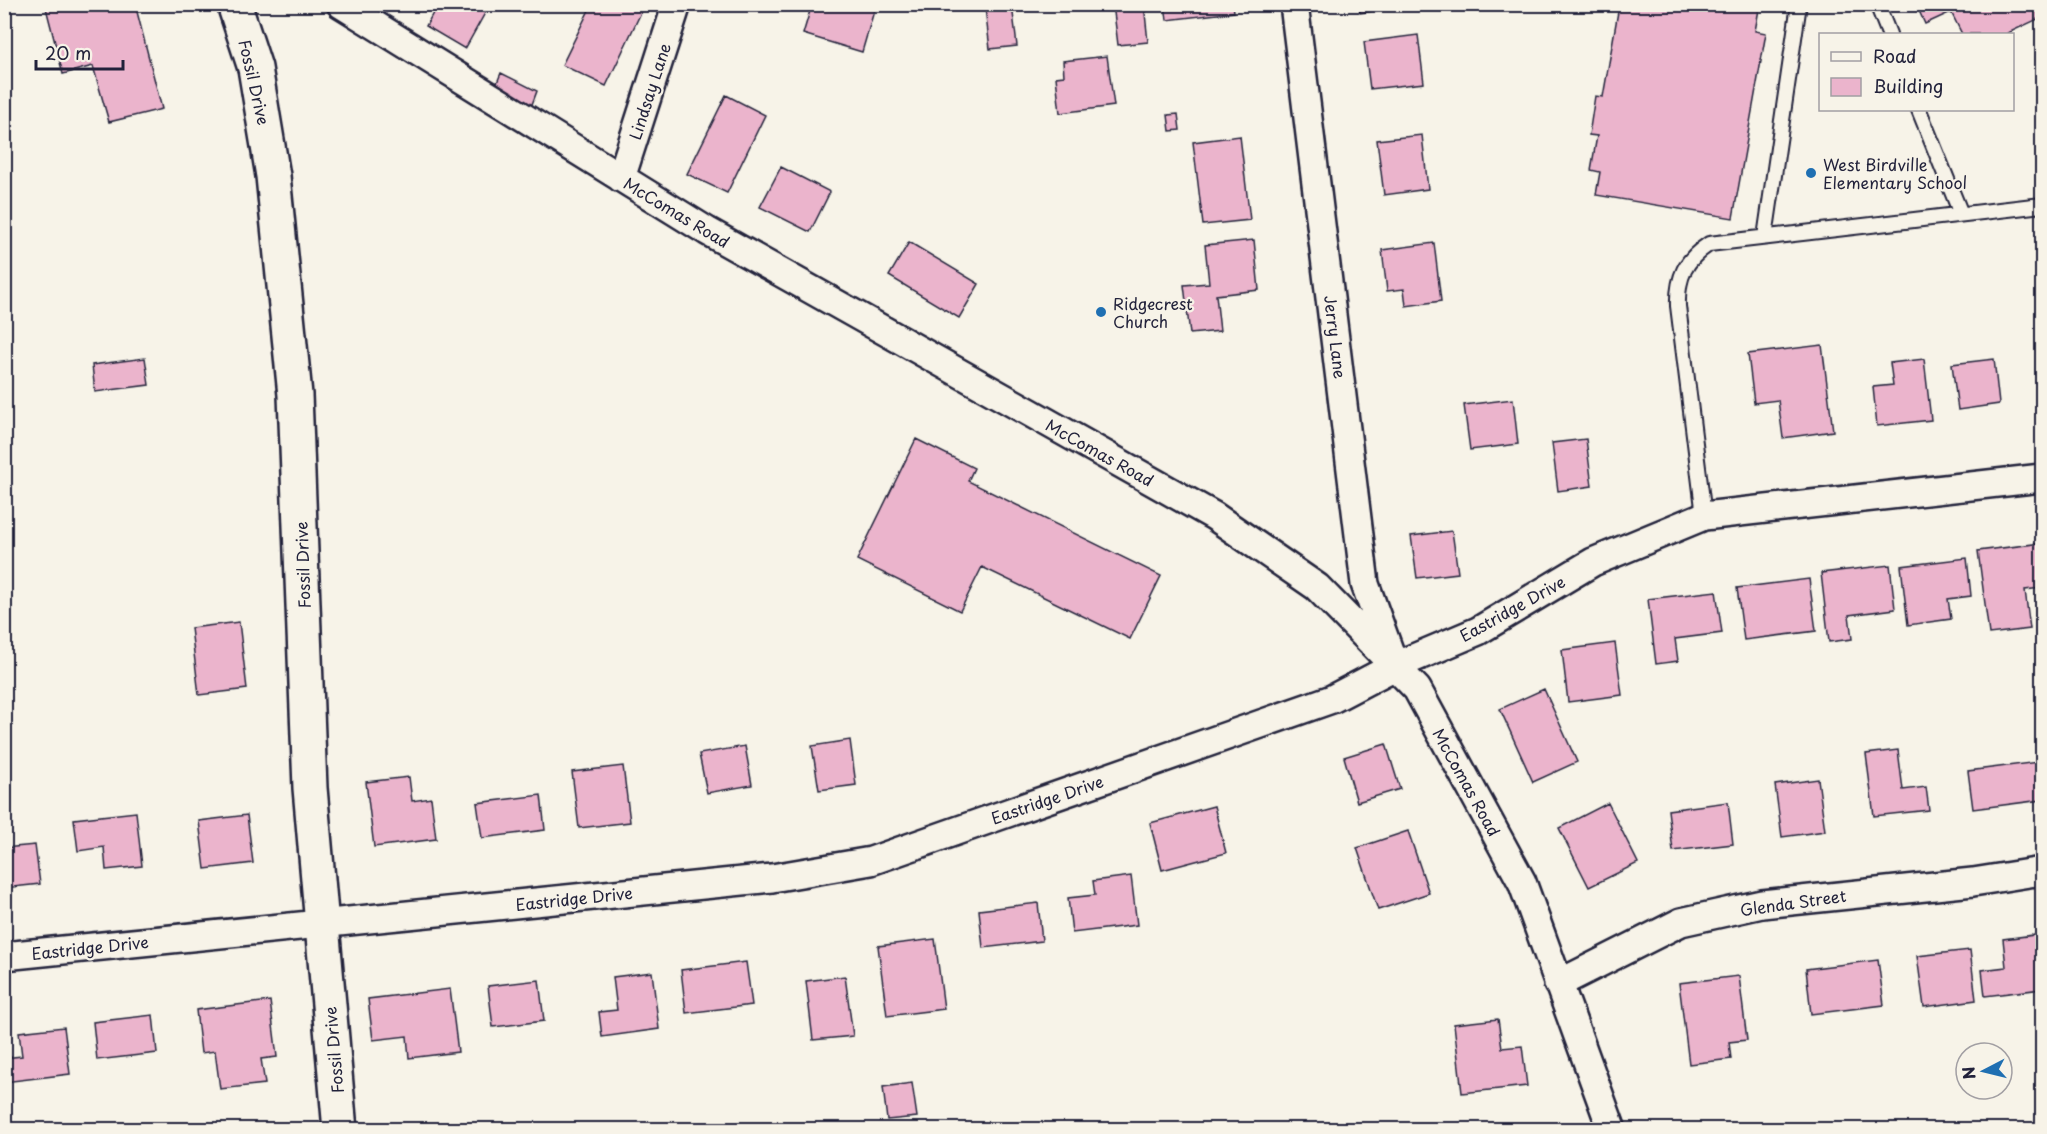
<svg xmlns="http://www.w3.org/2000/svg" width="2047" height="1134" viewBox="0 0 2047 1134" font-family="'Playpen Sans',sans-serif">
	<rect width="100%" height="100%" fill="#f7f3e8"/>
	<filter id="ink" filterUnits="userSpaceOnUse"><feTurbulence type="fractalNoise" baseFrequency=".0167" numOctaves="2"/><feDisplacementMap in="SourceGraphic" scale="12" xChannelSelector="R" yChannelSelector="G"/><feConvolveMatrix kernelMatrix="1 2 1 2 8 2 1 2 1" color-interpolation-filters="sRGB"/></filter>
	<g filter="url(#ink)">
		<path fill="#ebb4cc" stroke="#22223b" stroke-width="1.5" d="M 45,4 L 135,4 L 162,109 L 109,122 L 93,66 L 63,74 Z
			M 438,4 L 490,4 L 465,49 L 426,26 Z
			M 592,4 L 645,4 L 606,86 L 562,65 Z
			M 812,4 L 876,4 L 862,52 L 803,34 Z
			M 1113,4 L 1144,4 L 1148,42 L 1118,45 Z
			M 1165,4 L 1233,4 L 1234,12 L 1167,20 Z
			M 1359,4 L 1409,4 L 1409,6 L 1360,13 Z
			M 1760,4 L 1755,31 L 1766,33 L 1733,218 L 1596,195 L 1600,172 L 1591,170 L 1597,136 L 1589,135 L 1595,96 L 1603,97 L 1619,6 L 1611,4 Z
			M 1916,4 L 2042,4 L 2042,17 L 2006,34 L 1962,34 L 1951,12 L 1925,24 Z
			M 1012,5 L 1017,46 L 990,49 L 985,8 Z
			M 1418,35 L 1424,83 L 1370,89 L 1364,42 Z
			M 1107,56 L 1114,106 L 1060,113 L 1056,77 L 1064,76 L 1063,61 Z
			M 501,73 L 537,91 L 531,107 L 494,90 Z
			M 726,95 L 765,115 L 727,193 L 687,174 Z
			M 1178,114 L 1180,130 L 1170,131 L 1168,115 Z
			M 1422,135 L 1428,189 L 1384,195 L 1377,140 Z
			M 1240,136 L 1250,220 L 1203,225 L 1193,142 Z
			M 781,167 L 830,192 L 810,232 L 760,207 Z
			M 1254,240 L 1259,290 L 1216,295 L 1220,331 L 1190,334 L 1184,285 L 1209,283 L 1205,245 Z
			M 909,242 L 979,284 L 959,318 L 889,276 Z
			M 1434,243 L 1441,301 L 1406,306 L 1404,289 L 1387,291 L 1382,250 Z
			M 1822,345 L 1833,431 L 1783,438 L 1778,400 L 1754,403 L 1748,354 Z
			M 145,358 L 149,385 L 95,392 L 92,365 Z
			M 1924,359 L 1931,420 L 1877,426 L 1873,387 L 1893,385 L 1890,363 Z
			M 1994,359 L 1999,404 L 1958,410 L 1952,364 Z
			M 1513,399 L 1518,444 L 1470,450 L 1464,405 Z
			M 916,439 L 974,468 L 968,481 L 1161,576 L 1130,639 L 982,567 L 960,611 L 857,560 Z
			M 1586,439 L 1592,486 L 1558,491 L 1552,443 Z
			M 1452,531 L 1458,573 L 1417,578 L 1411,536 Z
			M 2042,543 L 2042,588 L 2025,590 L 2030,629 L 1989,634 L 1978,551 Z
			M 1967,558 L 1971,596 L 1948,599 L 1951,619 L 1908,625 L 1901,566 Z
			M 1890,565 L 1895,609 L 1849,615 L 1852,639 L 1829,642 L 1821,573 Z
			M 1809,579 L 1816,631 L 1744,640 L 1737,588 Z
			M 1716,591 L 1722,633 L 1675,639 L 1678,661 L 1656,664 L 1648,599 Z
			M 239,622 L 247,689 L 199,695 L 191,628 Z
			M 1615,643 L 1622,695 L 1568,702 L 1562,650 Z
			M 1544,689 L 1577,762 L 1533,782 L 1500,709 Z
			M 850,740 L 856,785 L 819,790 L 812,746 Z
			M 1386,744 L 1400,789 L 1357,802 L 1344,757 Z
			M 745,746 L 752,785 L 707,793 L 699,754 Z
			M 1898,750 L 1903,790 L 1926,787 L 1929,810 L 1874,816 L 1866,754 Z
			M 2038,762 L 2042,800 L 1973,809 L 1968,771 Z
			M 623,766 L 630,822 L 579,828 L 572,772 Z
			M 409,777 L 412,801 L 431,798 L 436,839 L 374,847 L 366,782 Z
			M 1818,779 L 1825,831 L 1782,837 L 1775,785 Z
			M 541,795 L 545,830 L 482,838 L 477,803 Z
			M 1728,802 L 1733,844 L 1673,851 L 1668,810 Z
			M 1608,803 L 1638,863 L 1589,887 L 1559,828 Z
			M 1214,806 L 1226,853 L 1162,870 L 1150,823 Z
			M 136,812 L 142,866 L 106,870 L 104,847 L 78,851 L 74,819 Z
			M 247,815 L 253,863 L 205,869 L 199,821 Z
			M 1408,831 L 1429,893 L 1378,910 L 1357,848 Z
			M 35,845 L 40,884 L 4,888 L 4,848 Z
			M 1131,876 L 1137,925 L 1072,933 L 1068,898 L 1095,895 L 1093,881 Z
			M 1038,903 L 1042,941 L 983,948 L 979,910 Z
			M 2042,934 L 2042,989 L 1985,996 L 1982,970 L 2006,967 L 2003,939 Z
			M 935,939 L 944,1009 L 887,1016 L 878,946 Z
			M 1970,950 L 1976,1000 L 1924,1007 L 1917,956 Z
			M 1878,960 L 1884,1005 L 1811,1014 L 1806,969 Z
			M 746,962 L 752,1005 L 686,1013 L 681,970 Z
			M 652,972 L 659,1029 L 602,1037 L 599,1012 L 617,1010 L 613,977 Z
			M 845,976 L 853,1036 L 813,1040 L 806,981 Z
			M 1739,976 L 1747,1040 L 1729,1042 L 1731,1059 L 1689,1064 L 1679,983 Z
			M 539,980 L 544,1021 L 493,1027 L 488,986 Z
			M 450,989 L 458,1052 L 409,1058 L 407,1036 L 373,1040 L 368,999 Z
			M 270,1001 L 277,1057 L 261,1059 L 265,1084 L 220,1089 L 215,1051 L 201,1053 L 196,1010 Z
			M 153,1015 L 157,1053 L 97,1060 L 93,1022 Z
			M 1498,1019 L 1502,1048 L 1522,1046 L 1527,1086 L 1462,1093 L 1454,1024 Z
			M 64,1027 L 70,1074 L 4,1082 L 4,1058 L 22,1056 L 19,1032 Z
			M 912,1083 L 917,1117 L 887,1120 L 883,1087 Z"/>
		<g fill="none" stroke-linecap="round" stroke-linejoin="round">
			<g stroke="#22223b" stroke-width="18">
				<path id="lane" d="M 1877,4 L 1889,34
					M 1919,110 L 1961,214
					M 1765,237 L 1799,4
					M 1704,516 L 1678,306 C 1677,277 1685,260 1709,244 L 2042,205"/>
			</g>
			<g stroke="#22223b" stroke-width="32">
				<path id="street" d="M 341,4 L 707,231 L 1214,516 L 1317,587 L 1417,689 L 1522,882 L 1612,1130
					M 1294,4 L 1365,584 L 1391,656
					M 621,178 L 677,4
					M 4,956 L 772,878 L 871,861 L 1332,699 L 1395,666 L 1478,631 L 1593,562 L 1704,516 L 2042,478
					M 1558,984 L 1681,922 L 1762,904 L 1973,882 L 2042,871"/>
			</g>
			<g stroke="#22223b" stroke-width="38">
				<path id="secondary" d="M 234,4 L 255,68 L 273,176 L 295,395 L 310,788 L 340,1130"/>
			</g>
			<use href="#lane" stroke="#f7f3e8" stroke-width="14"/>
			<use href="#street" stroke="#f7f3e8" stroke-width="27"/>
			<use href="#secondary" stroke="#f7f3e8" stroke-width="33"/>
		</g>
	</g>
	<g fill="#1f6fb2" stroke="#f7f3e8" stroke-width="2">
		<circle cx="1811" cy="173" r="6"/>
		<circle cx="1101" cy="312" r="6"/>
	</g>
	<g text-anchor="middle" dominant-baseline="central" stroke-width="4.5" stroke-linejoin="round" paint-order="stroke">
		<g font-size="16" fill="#22223b" stroke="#f7f3e8">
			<text transform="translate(255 82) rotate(77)">Fossil Drive</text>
			<text transform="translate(649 91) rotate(-72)">Lindsay Lane</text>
			<text transform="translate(677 212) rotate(31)">McComas Road</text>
			<text transform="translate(1336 337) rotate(83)">Jerry Lane</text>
			<text transform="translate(1100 452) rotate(29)">McComas Road</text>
			<text transform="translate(302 565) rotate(-92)">Fossil Drive</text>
			<text transform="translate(1512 608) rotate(-29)">Eastridge Drive</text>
			<text transform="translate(1467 782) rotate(61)">McComas Road</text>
			<text transform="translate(1047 799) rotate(-19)">Eastridge Drive</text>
			<text transform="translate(574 898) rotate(-6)">Eastridge Drive</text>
			<text transform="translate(1793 902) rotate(-8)">Glenda Street</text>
			<text transform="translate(90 947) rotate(-6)">Eastridge Drive</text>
			<text transform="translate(333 1050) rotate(-95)">Fossil Drive</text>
		</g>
		<g font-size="16" fill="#22223b" stroke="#f7f3e8" text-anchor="start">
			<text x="1823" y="164">West Birdville<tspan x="1823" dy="18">Elementary School</tspan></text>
			<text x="1113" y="303">Ridgecrest<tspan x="1113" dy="18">Church</tspan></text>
		</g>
	</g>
	<rect width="2047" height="1134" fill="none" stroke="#f7f3e8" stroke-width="24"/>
	<rect x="12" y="12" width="2023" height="1110" fill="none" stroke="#22223b" stroke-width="2" filter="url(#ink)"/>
	<rect x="1819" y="33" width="195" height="78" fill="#f7f3e8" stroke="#a29fa3" stroke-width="1.5"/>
	<rect x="1831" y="52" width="30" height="9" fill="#f7f3e8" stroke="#a29fa3" stroke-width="1.5"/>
	<text x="1873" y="63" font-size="18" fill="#22223b">Road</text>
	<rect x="1831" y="78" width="30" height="18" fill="#ebb4cc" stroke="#a29fa3" stroke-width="1.5"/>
	<text x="1873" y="93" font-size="18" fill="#22223b">Building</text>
	<g transform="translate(1984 1071) rotate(263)"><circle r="28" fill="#f7f3e8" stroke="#a29fa3" stroke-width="1.5"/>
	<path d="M0-4.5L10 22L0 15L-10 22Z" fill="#1f6fb2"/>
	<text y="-9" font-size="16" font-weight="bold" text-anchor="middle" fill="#22223b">N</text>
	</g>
	<path d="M36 60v9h87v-9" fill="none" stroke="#22223b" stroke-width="3"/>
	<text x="45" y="60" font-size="18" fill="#22223b" stroke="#f7f3e8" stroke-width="4.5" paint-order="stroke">20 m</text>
</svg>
